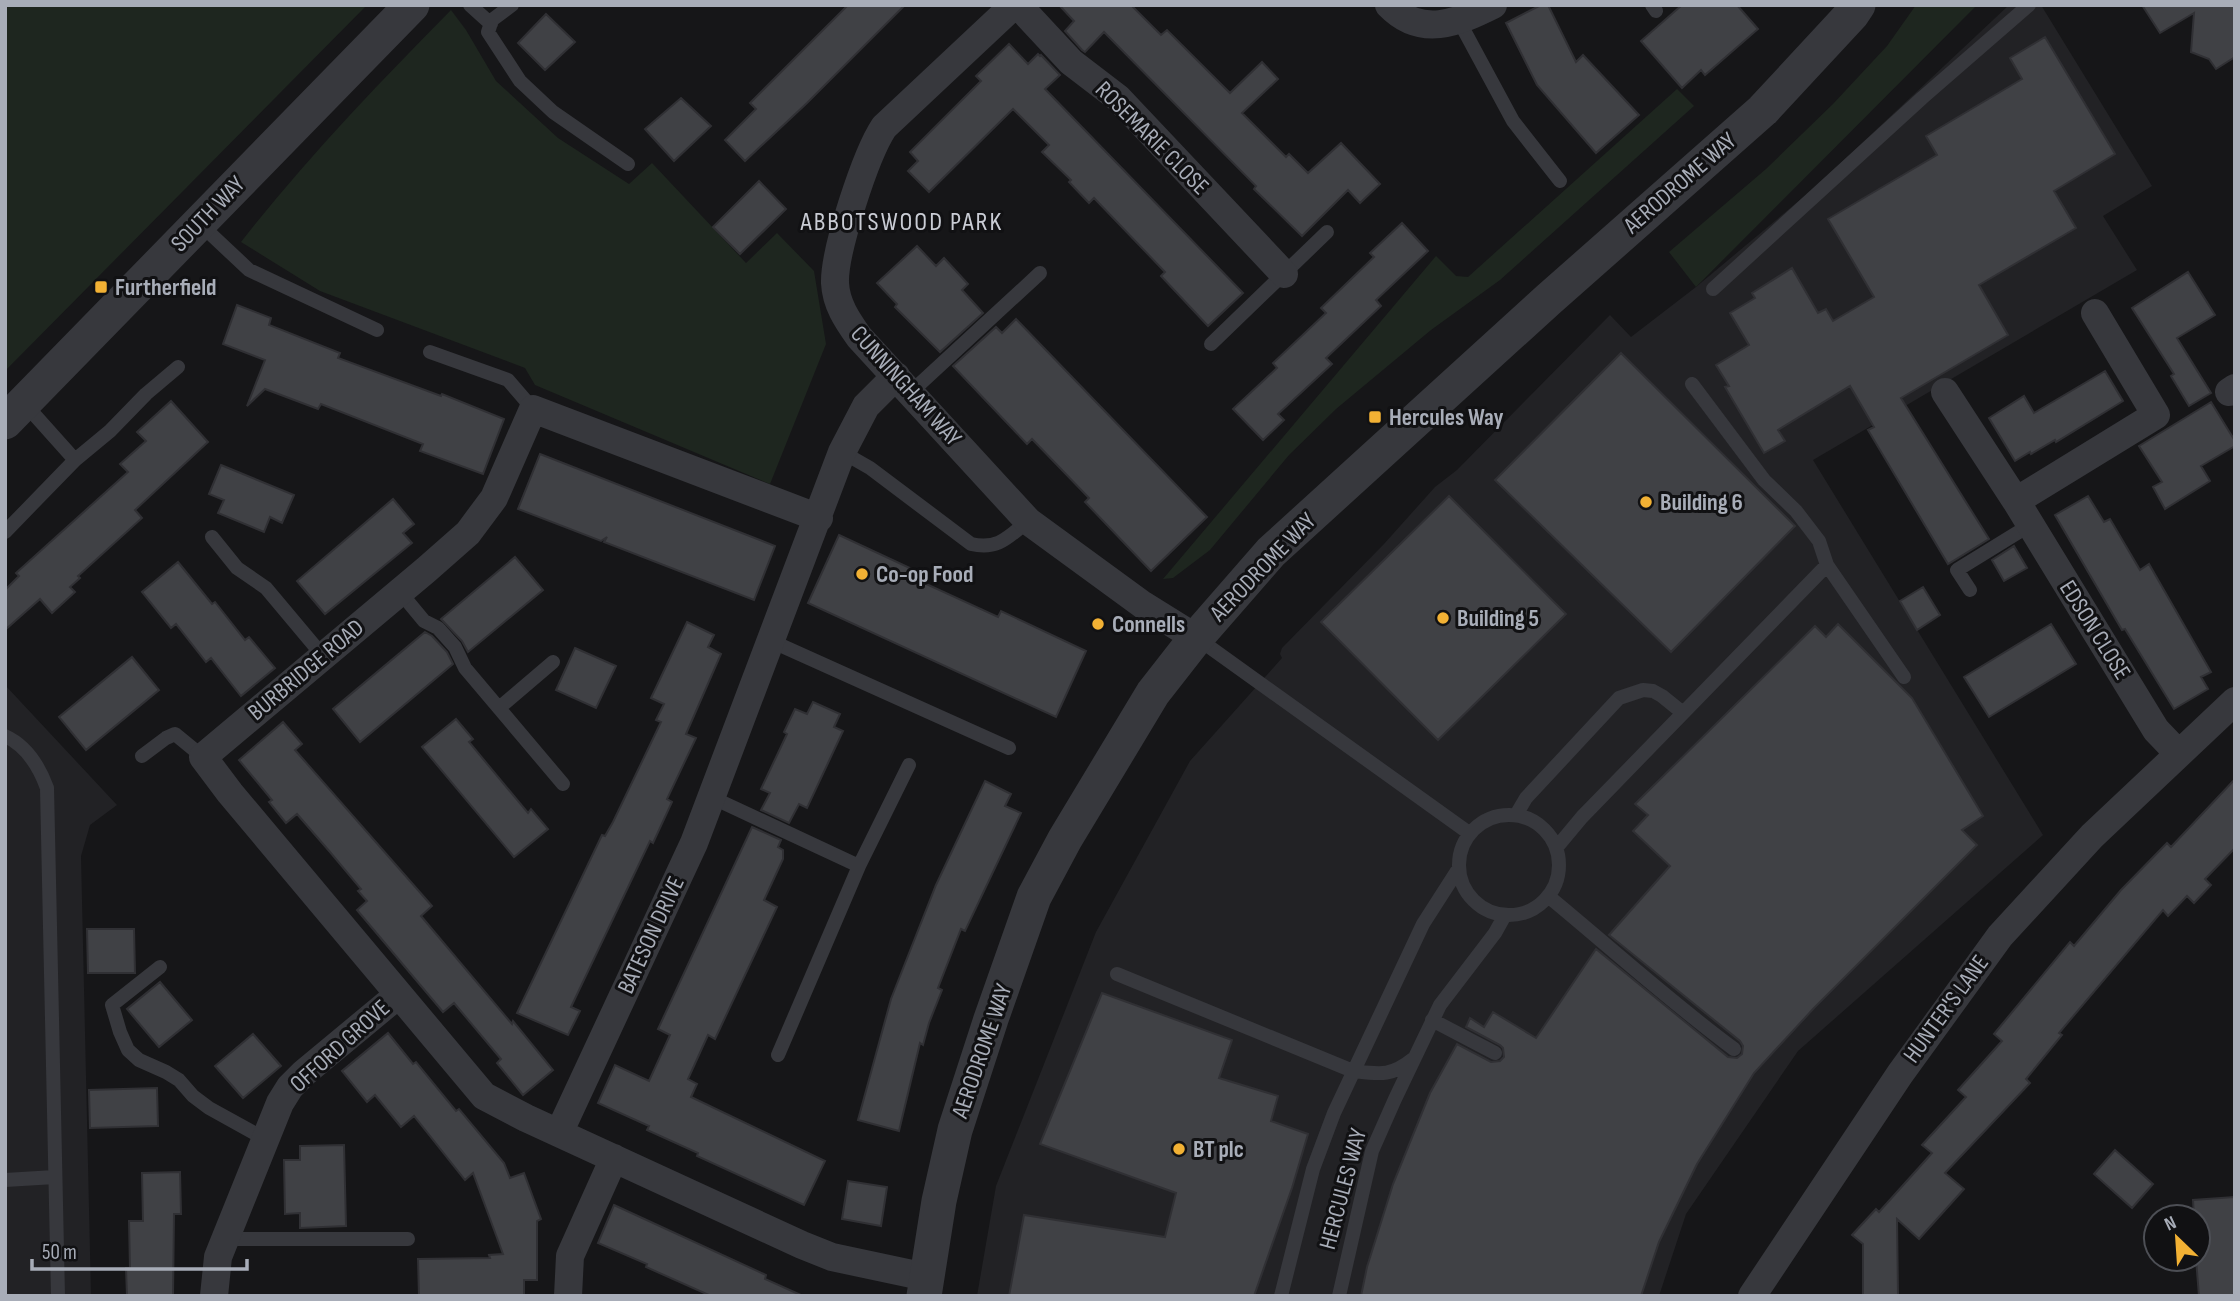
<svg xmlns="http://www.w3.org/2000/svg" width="2240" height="1301" viewBox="0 0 2240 1301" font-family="'Sofia Sans Condensed',sans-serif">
	<rect width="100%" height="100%" fill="#161618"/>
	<path fill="#222225" d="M 2009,5 L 2041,5 L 2152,186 L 2103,216 L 2137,270 L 1813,460 L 2043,835 L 1798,1051 L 1686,1214 L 1659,1296 L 977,1296 L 996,1186 L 1096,932 L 1190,761 L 1282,658 L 1280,654 L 1282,648 L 1384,544 L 1435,487 L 1457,470 L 1610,315 L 1631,337 L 1696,287 L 1813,189 Z
		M 5,685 L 117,805 L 90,825 L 81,856 L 91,1296 L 5,1296 Z"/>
	<path fill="#1e261f" d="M 5,5 L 367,5 L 5,371 Z
		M 1916,5 L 1977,5 L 1696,287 L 1669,252 L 1766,169 L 1833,104 L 1887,46 Z
		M 451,10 L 466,30 L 496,81 L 558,138 L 629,184 L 652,163 L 746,263 L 777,233 L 814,271 L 826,344 L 770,484 L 535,385 L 525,368 L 320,291 L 241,242 C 305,160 378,84 451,10 Z
		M 1677,89 L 1694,106 L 1500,280 L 1431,330 L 1336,409 L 1289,455 L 1210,550 L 1173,578 L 1163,579 L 1436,256 L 1456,276 L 1468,277 Z"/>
	<path fill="#404145" stroke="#303034" stroke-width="2" d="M 848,5 L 905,5 L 807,103 L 745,161 L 725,140 L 756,109 L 750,103 Z
		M 1059,5 L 1131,5 L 1161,35 L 1167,30 L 1230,93 L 1262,62 L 1278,79 L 1242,113 L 1286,157 L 1289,154 L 1308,173 L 1341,143 L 1380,184 L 1360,203 L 1348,190 L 1302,236 L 1254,189 L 1256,186 L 1104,32 L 1085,52 L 1082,50 L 1065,31 L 1074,21 Z
		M 1541,5 L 1548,5 L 1576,62 L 1583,55 L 1639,115 L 1596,153 L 1537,85 L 1506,23 Z
		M 1682,5 L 1737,5 L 1758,29 L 1705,75 L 1701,70 L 1682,88 L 1641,41 Z
		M 2142,5 L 2235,5 L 2235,57 L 2216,69 L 2209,59 L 2191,52 L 2194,13 L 2160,33 Z
		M 546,14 L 575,42 L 545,70 L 518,43 Z
		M 2045,37 L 2115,154 L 2054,191 L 2076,228 L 1979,285 L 2008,335 L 1901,398 L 1989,539 L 1948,564 L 1868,430 L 1874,427 L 1850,386 L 1778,430 L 1785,441 L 1764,453 L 1725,387 L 1729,386 L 1716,365 L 1749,345 L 1730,313 L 1755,298 L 1752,293 L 1792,268 L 1818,313 L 1826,309 L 1833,321 L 1874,297 L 1828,219 L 1937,155 L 1926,136 L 2022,79 L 2010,58 Z
		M 1009,44 L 1028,64 L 1038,54 L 1040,56 L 1041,55 L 1060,75 L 1045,89 L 1243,293 L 1208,326 L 1161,276 L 1165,272 L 1094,198 L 1089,203 L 1069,182 L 1071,180 L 1042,152 L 1049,145 L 1013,109 L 929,192 L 908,171 L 918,161 L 910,152 L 981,81 L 976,76 Z
		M 681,98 L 711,126 L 674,161 L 645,129 Z
		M 759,181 L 786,209 L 740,254 L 713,227 Z
		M 1402,223 L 1428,251 L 1376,300 L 1381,306 L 1326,358 L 1332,364 L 1278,414 L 1284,420 L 1263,440 L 1233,409 L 1277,368 L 1273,363 L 1326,313 L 1321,308 L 1374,257 L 1370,253 Z
		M 917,246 L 936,266 L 944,258 L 968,284 L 962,290 L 983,313 L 940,352 L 895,307 L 897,304 L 877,283 Z
		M 2188,272 L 2215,315 L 2177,338 L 2211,393 L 2189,406 L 2171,376 L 2174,374 L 2132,308 Z
		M 237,305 L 271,318 L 269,325 L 340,353 L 338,358 L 441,396 L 442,394 L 504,419 L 483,474 L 420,451 L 423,444 L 321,404 L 318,409 L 265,389 L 247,406 L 265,360 L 223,344 Z
		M 1016,319 L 1207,517 L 1151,571 L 1085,502 L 1089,498 L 1032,439 L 1027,444 L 953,366 L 996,327 L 1002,333 Z
		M 1621,353 L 1795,526 L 1671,652 L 1495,480 Z
		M 2105,371 L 2123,401 L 2056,442 L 2055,440 L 2031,454 L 2030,452 L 2015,461 L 1989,418 L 2024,396 L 2034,413 Z
		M 171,401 L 208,442 L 135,510 L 142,518 L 78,576 L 80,578 L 70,587 L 75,592 L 52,613 L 40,599 L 5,630 L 5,590 L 19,576 L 16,573 L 128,472 L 120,464 L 146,441 L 137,432 Z
		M 2211,402 L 2235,441 L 2235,446 L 2201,466 L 2210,481 L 2165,509 L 2153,487 L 2162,482 L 2139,446 Z
		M 540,454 L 775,546 L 754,600 L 604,542 L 607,537 L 601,541 L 518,509 Z
		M 221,465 L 294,495 L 282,523 L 270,517 L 264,532 L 218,513 L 224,500 L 209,494 Z
		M 1449,496 L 1566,614 L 1438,740 L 1321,622 Z
		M 2088,496 L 2104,522 L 2110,519 L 2140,570 L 2149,564 L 2211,672 L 2201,677 L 2208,689 L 2174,709 L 2125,629 L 2122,630 L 2055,515 Z
		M 393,499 L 414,524 L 403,533 L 412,543 L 325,614 L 297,581 Z
		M 839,535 L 927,576 L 924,583 L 998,617 L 1001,611 L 1086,651 L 1056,717 L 808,603 Z
		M 2014,546 L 2027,568 L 2004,581 L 1992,560 Z
		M 515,557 L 543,590 L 468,652 L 462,641 L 441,619 Z
		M 178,562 L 212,604 L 215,602 L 245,640 L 249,637 L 275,668 L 241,696 L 211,658 L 206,662 L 176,624 L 171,628 L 142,592 Z
		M 1923,587 L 1940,615 L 1917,630 L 1900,601 Z
		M 687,622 L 714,635 L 708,647 L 721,654 L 686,734 L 696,738 L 667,799 L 672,802 L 653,843 L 650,841 L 571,1007 L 580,1011 L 568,1035 L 517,1013 L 602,835 L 605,836 L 613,822 L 661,722 L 656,720 L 664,704 L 651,698 Z
		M 1838,624 L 1912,698 L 1983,816 L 1962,830 L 1977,845 L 1814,1008 L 1754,1073 L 1697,1164 L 1659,1242 L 1641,1296 L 1361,1296 L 1367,1267 L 1393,1184 L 1430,1093 L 1457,1044 L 1491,1062 L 1500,1061 L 1504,1057 L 1503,1048 L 1500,1045 L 1466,1027 L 1470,1018 L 1484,1027 L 1493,1012 L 1536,1038 L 1596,949 L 1728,1057 L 1737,1058 L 1742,1054 L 1743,1046 L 1740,1041 L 1609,935 L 1670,866 L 1633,831 L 1648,815 L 1635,804 L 1815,626 L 1826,637 Z
		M 2051,624 L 2076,664 L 1989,717 L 1964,677 Z
		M 425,632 L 432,636 L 447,652 L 453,664 L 360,742 L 333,709 Z
		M 575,648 L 616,666 L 596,708 L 556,690 Z
		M 132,657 L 159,690 L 86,750 L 59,717 Z
		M 813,702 L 840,714 L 834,727 L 843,731 L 807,808 L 799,804 L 789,823 L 761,810 L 770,793 L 761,789 L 787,734 L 784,732 L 795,709 L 807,714 Z
		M 456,719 L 473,739 L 469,742 L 528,813 L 531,809 L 548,829 L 514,857 L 422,747 Z
		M 283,722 L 302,744 L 295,750 L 432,906 L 421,916 L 512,1024 L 513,1021 L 553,1070 L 523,1095 L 497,1063 L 501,1059 L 454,1003 L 443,1012 L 357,910 L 367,901 L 358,891 L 361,889 L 330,852 L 297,814 L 286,823 L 269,802 L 272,800 L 239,760 Z
		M 2235,779 L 2235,848 L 2205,879 L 2211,885 L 2194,903 L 2187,896 L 2168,916 L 2163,910 L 2059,1033 L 2062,1035 L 2026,1079 L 2030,1083 L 1945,1173 L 1964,1189 L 1919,1239 L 1897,1219 L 1898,1296 L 1863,1296 L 1863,1244 L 1852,1235 L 1876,1209 L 1879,1212 L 1932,1153 L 1922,1145 L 1966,1097 L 1958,1090 L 2002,1041 L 1994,1034 L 2070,942 L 2074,946 L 2121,890 L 2167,843 L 2171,847 Z
		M 985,781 L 1011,794 L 1005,806 L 1021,813 L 965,931 L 961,929 L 938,988 L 942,990 L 929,1023 L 923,1045 L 920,1043 L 899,1131 L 858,1120 L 891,999 L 936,885 Z
		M 752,827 L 781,840 L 778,847 L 783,850 L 783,859 L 764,900 L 777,907 L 715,1039 L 708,1035 L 688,1079 L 697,1084 L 691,1097 L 825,1161 L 804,1205 L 697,1156 L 698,1153 L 647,1130 L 649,1126 L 598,1103 L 615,1065 L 649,1081 L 670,1035 L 658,1029 Z
		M 87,929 L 134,929 L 135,973 L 88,973 Z
		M 160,982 L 192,1020 L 159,1047 L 127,1009 Z
		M 1102,993 L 1232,1040 L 1219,1078 L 1278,1096 L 1271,1121 L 1308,1134 L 1292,1188 L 1254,1296 L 1009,1296 L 1024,1215 L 1165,1237 L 1176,1193 L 1040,1144 Z
		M 388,1033 L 413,1064 L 416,1062 L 456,1111 L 459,1109 L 504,1163 L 510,1178 L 524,1173 L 541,1219 L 537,1221 L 537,1280 L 524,1280 L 524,1296 L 419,1296 L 418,1259 L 490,1258 L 489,1255 L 503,1254 L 473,1173 L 465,1180 L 414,1116 L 401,1127 L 375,1095 L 367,1102 L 342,1071 Z
		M 253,1034 L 281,1066 L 243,1098 L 215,1066 Z
		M 157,1088 L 158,1126 L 90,1128 L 89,1090 Z
		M 344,1145 L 346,1226 L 300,1228 L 300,1213 L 285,1214 L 284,1160 L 300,1160 L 300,1146 Z
		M 2115,1150 L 2153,1184 L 2132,1208 L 2094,1174 Z
		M 180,1172 L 181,1214 L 174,1214 L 173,1296 L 127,1296 L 126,1268 L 130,1268 L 129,1221 L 143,1221 L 142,1173 Z
		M 848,1181 L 887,1187 L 881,1226 L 842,1219 Z
		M 2234,1197 L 2235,1296 L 2199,1296 L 2196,1259 L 2198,1217 L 2194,1217 L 2193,1200 Z
		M 614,1205 L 766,1275 L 765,1279 L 803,1296 L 711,1296 L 646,1267 L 647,1264 L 598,1243 Z"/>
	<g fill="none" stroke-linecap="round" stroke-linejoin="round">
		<path stroke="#37383d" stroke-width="14" d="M 470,5 L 491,24
			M 512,5 L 492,20 L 488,32 L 520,81 L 553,112 L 628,164
			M 1652,5 L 1656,11
			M 1459,21 L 1513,121 L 1560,181
			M 199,223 L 249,270 L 377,330
			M 1713,289 L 1922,98 L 2029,5
			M 1211,344 L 1327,232
			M 430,352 L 508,380 L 533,409
			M 1692,384 L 1764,480 L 1796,511 L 1819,541 L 1827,565 L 1904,677
			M 910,393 L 1040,273
			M 24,403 L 75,460
			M 842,452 L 870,468 L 971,544 C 999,550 1008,537 1028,521
			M 5,532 L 75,460 L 110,431 L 146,394 L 178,367
			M 212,537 L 237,568 L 266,588 L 323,656
			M 1970,590 L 1957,570 L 2030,525
			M 400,592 L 424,621 L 438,628 L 455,647 L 465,668 L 563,784
			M 1197,638 L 1469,833
			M 771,641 L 1009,748
			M 499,708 L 553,662
			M 5,736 C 27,746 39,766 47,788 L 58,1296
			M 142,756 L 166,738 L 175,734 L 203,757
			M 711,797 L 859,866
			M1459 865a50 50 0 1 1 100 0a50 50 0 1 1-100 0Z
			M 1516,815 L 1526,798 L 1619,698 L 1643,690 L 1653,691 L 1662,696 L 1683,713
			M 1557,847 L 1582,817 L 1827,565
			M 1548,896 C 1610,947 1669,1001 1734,1049
			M 160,967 L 112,1005 L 120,1032 L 128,1050 L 139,1060 L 166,1072 L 179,1080 L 193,1096 L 209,1108 L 265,1139
			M 1117,974 L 1353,1071 C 1379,1074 1391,1077 1413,1059
			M 1432,1020 L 1495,1053
			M 778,1055 L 859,866 L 909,765
			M 5,1180 L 55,1177
			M 224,1239 L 408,1239
			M 1281,1296 L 1313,1169 L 1334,1113 L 1423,924 L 1457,871
			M 1339,1296 L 1372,1151 L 1395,1099 L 1440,1005 L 1495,933 L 1505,915"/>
		<path stroke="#37383d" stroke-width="28" d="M 1014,5 L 884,127 C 866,154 834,251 835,283 C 836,304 847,320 859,337 L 1028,521 L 1143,605 L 1196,638
			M 1018,5 L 1071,62 L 1118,98 L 1284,274
			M 1389,5 C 1421,38 1457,23 1493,5
			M 1945,392 L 2016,501 L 2156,730 L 2179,754
			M 2229,392 L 2235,388
			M 2016,501 L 2156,415 L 2095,313
			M 819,518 L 533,409 L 494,498 L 468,533 L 426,570 L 203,757 L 230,793 L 484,1096 L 526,1118 L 802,1245 L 832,1257 L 926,1277
			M 559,1133 L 694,843 L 842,452 L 866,406 L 896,376
			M 214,1296 L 218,1257 L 280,1103 L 290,1087 L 304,1073 L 398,995
			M 568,1296 L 570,1256 L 614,1158
			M 1752,1296 L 1900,1074 L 2000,936 L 2092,836 L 2235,701"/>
		<path stroke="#37383d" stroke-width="35" d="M 5,422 L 412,5
			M 924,1296 L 939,1201 L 955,1130 L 991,1019 L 1034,897 L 1065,839 L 1153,693 L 1196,638 L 1271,552 L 1549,299 L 1763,110 L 1852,14 L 1858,5"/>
	</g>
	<g fill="#f2b134" stroke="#111113" stroke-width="2.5">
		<rect x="94" y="280" width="14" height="14" rx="3.5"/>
		<rect x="1368" y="410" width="14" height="14" rx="3.5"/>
		<circle cx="1646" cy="502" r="7"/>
		<circle cx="862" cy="574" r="7"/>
		<circle cx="1443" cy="618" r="7"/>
		<circle cx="1098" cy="624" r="7"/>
		<circle cx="1179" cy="1149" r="7"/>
	</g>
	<g text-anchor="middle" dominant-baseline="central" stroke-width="6" stroke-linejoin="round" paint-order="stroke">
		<g font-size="24" fill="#a8adb8" stroke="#111113">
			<text transform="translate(1152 138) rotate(45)">ROSEMARIE CLOSE</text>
			<text transform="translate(1680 183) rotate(-41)">AERODROME WAY</text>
			<text transform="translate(208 214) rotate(-46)">SOUTH WAY</text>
			<text transform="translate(906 386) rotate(48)">CUNNINGHAM WAY</text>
			<text transform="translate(1263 567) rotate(-46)">AERODROME WAY</text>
			<text transform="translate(2095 630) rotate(58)">EDSON CLOSE</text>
			<text transform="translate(306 670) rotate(-40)">BURBRIDGE ROAD</text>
			<text transform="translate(651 935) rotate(-65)">BATESON DRIVE</text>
			<text transform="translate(1946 1009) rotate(-54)">HUNTER'S LANE</text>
			<text transform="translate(340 1046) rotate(-42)">OFFORD GROVE</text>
			<text transform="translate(982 1051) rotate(-71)">AERODROME WAY</text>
			<text transform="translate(1343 1189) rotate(-75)">HERCULES WAY</text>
		</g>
		<g font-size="24" font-weight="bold" fill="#a8adb8" stroke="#111113" text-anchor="start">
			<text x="115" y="287">Furtherfield</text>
			<text x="1389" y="417">Hercules Way</text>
			<text x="1660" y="502">Building 6</text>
			<text x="876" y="574">Co-op Food</text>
			<text x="1457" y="618">Building 5</text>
			<text x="1112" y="624">Connells</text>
			<text x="1193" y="1149">BT plc</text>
		</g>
		<g font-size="26" letter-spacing="2" fill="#c9ccd4" stroke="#111113">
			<text x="902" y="222">ABBOTSWOOD PARK</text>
		</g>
	</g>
	<rect width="2240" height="1301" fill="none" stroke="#a8adb8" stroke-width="14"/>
	<g transform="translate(2177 1238) rotate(335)"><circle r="33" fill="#111113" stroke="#4d4f55" stroke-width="2"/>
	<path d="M0-5L12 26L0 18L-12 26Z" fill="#f2b134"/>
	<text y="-10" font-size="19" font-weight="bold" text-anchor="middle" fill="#a8adb8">N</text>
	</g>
	<path d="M32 1259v10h215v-10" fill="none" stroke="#a8adb8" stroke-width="3.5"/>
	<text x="42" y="1259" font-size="21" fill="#a8adb8" stroke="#111113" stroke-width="5" paint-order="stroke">50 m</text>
</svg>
